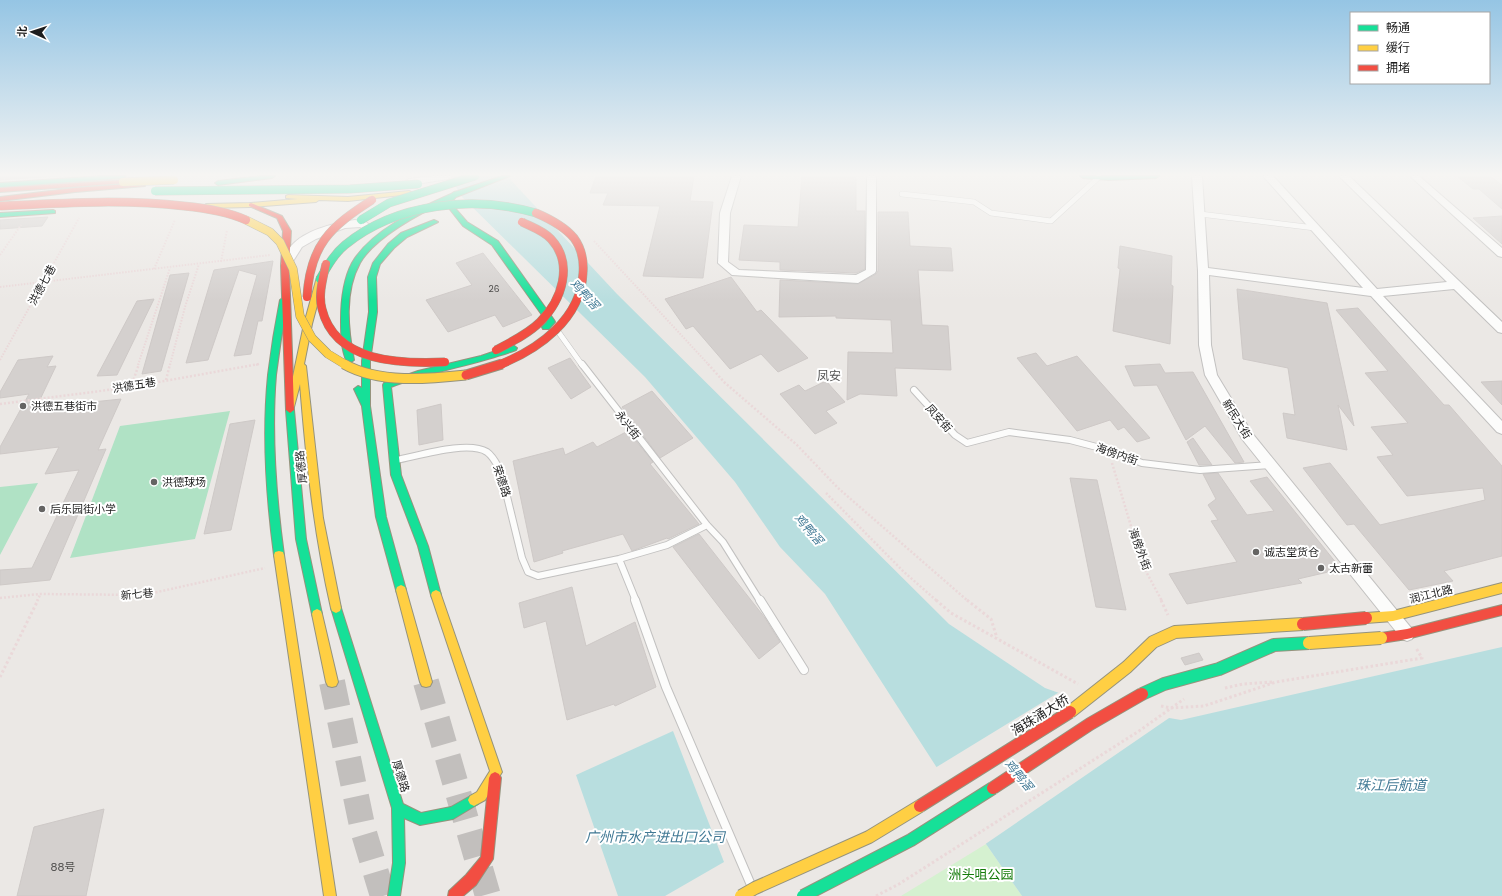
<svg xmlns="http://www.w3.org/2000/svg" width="1502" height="896" viewBox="0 0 1502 896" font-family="Poppins,'Noto Sans SC',sans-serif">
	<rect width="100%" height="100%" fill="#ebe8e5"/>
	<path fill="#d5f1d0" d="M 986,844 L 1022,896 L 901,896 Z"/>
	<path fill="#b0e2c5" d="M 230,411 L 195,539 L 70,558 L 120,426 Z
		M 38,483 L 0,555 L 0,487 Z"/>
	<path fill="#b8dedf" d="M 452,176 L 507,176 L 617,294 L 949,624 L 1045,688 L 1093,705 L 1181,720 L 1502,647 L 1502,896 L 1022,896 L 986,844 L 825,594 L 780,547 L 735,482 L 645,377 L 459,194 Z
		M 673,731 L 724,862 L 665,896 L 618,896 L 576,775 Z"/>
	<path fill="#ebe8e5" d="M 1061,691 L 1094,703 L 1172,716 L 984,845 L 935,768 Z"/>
	<path fill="#d4d0ce" stroke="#cec9c7" d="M 0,176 L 57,176 L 0,180 Z
		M 596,176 L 694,176 L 690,201 L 713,202 L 703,278 L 643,276 L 660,206 L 603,205 L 608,193 L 590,193 Z
		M 802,176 L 856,176 L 856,211 L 865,211 L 865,269 L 856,273 L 780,270 L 780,262 L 739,260 L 744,225 L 798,227 Z
		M 1457,176 L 1490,176 L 1502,185 L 1502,209 L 1479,189 L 1473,189 Z
		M 878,212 L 908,212 L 910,246 L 951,248 L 953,271 L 918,270 L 922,325 L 948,326 L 951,370 L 895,368 L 897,396 L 860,394 L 847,400 L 848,352 L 893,353 L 891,320 L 836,318 L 836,316 L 779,317 L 780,280 L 858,284 L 876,274 L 878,271 Z
		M 1502,216 L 1502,244 L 1473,218 Z
		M 48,217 L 42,226 L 0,229 L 0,220 Z
		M 1120,246 L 1172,256 L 1171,285 L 1173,286 L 1170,344 L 1113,331 L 1120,269 L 1118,268 Z
		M 483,253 L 532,315 L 503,327 L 495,315 L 448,332 L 426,300 L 472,285 L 456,263 Z
		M 273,261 L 262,321 L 258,321 L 251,354 L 234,356 L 257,275 L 239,270 L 208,360 L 186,363 L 214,270 Z
		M 189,273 L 161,371 L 142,374 L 170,275 Z
		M 731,277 L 757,312 L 761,310 L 808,358 L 778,372 L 761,354 L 730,369 L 693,326 L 686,329 L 665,299 Z
		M 1237,289 L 1327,303 L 1354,426 L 1338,405 L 1347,450 L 1287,438 L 1283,413 L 1295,415 L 1288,368 L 1243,359 Z
		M 154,299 L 117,375 L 97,376 L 137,301 Z
		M 1358,308 L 1444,405 L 1449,405 L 1502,466 L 1502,556 L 1444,571 L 1453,581 L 1409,590 L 1354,524 L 1347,525 L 1303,468 L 1330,463 L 1380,525 L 1485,500 L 1483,488 L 1407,496 L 1377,457 L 1393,455 L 1371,427 L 1408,423 L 1365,373 L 1388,371 L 1336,310 Z
		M 1036,353 L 1047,366 L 1077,356 L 1150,438 L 1137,442 L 1124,427 L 1118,430 L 1110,420 L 1077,431 L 1017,358 Z
		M 53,356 L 47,367 L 56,366 L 36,408 L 121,399 L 98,450 L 106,449 L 50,580 L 0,585 L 0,570 L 32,568 L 79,470 L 45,474 L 59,447 L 0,454 L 0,447 L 29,394 L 0,398 L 0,392 L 18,360 Z
		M 570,358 L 591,387 L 571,399 L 548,368 Z
		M 1160,364 L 1165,373 L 1193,372 L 1244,462 L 1235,463 L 1205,426 L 1186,440 L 1157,385 L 1134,386 L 1125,366 Z
		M 826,381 L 845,402 L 826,411 L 837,423 L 815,434 L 780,394 L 799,385 L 805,391 Z
		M 1502,381 L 1502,405 L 1481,382 Z
		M 652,391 L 693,438 L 660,458 L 622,407 Z
		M 441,404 L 443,440 L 419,445 L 417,410 Z
		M 255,420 L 231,530 L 204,534 L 230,424 Z
		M 628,431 L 653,462 L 650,464 L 699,524 L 668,539 L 667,538 L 632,551 L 623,534 L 562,551 L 563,553 L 534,562 L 513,461 L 563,448 L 565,455 L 593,442 L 597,447 Z
		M 1193,438 L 1212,465 L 1199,465 L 1187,442 Z
		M 1218,473 L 1247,515 L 1274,511 L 1250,481 L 1267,477 L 1341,569 L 1298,579 L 1302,583 L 1187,604 L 1169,574 L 1237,562 L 1211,521 L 1218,520 L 1208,505 L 1216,499 L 1203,474 Z
		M 1070,478 L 1097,480 L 1126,610 L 1096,607 Z
		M 699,534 L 765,618 L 780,642 L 759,659 L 673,547 Z
		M 572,587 L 586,646 L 635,622 L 656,687 L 615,706 L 614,704 L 567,720 L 546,621 L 524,628 L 519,603 Z
		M 1199,653 L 1203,660 L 1185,665 L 1181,658 Z
		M 104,809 L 86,896 L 17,896 L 34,827 Z"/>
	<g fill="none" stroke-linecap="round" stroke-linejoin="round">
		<path stroke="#c2bfbd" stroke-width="26" stroke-dasharray="26 13" stroke-linecap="butt" d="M 332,682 L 363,830 L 383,896
			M 426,682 L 488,896"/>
		<g stroke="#c2c1c0" stroke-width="6">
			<path id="lane-far2" d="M 902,194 L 974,202 L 991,213 L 1051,221 L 1099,177
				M 1200,214 L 1315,228
				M 557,330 L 582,365"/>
		</g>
		<g stroke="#c2c1c0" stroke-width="8">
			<path id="lane-far1" d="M 582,364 L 707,525 L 723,542 L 760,601
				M 914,390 L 955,435 L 967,443 L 1009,432 L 1070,440 L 1108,450 L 1142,463 L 1200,470 L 1270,465
				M 396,460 C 418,456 468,440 487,452 C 494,457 497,465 501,472 L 522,558 L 528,572 L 538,576 L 619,559 L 667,545 L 707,525
				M 619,559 L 636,601"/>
		</g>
		<g stroke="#c2c1c0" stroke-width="10">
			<path id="lane" d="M 635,600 L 666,687 L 751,885
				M 760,600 L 804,670"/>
		</g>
		<g stroke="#c2c1c0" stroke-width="2">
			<path id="street" d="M 432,176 L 453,176 L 448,179 L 409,185 L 404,182 L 409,179 Z
				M 732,176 L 741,176 L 730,213 L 728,262 L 739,270 L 856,275 L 866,270 L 867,176 L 876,176 L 876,271 L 875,273 L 858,283 L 732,275 L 718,263 L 720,213 Z
				M 1192,176 L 1202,176 L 1208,268 L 1363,288 L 1263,176 L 1273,176 L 1377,289 L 1447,282 L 1339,176 L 1349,176 L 1502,322 L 1502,333 L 1498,332 L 1454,289 L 1383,296 L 1502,421 L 1502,434 L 1497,432 L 1371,296 L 1209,275 L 1211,345 L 1217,375 L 1252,433 L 1412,629 L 1415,634 L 1412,639 L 1407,641 L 1402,639 L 1242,439 L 1205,375 L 1199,345 L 1198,271 Z
				M 1410,176 L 1419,176 L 1502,248 L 1502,257 L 1498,256 Z
				M 355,220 L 366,222 L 373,228 L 368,231 L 360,227 L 345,228 L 316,239 L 302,247 L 290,266 L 286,267 L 281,264 C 285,257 288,248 294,243 C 309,229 335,223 355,220 Z"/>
		</g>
		<g stroke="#95937d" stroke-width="2">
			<path id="fast" d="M 101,176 L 126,176 L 123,178 L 0,187 L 0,183 Z
				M 260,176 L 275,176 L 272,178 L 218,185 L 215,183 L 218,181 Z
				M 502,176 L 510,176 L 456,197 L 453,200 L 454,207 L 467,222 L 498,241 L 554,320 L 555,322 L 549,329 L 543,329 L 542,327 L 547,322 L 492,245 L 463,226 L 448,207 L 447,201 C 420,213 374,238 360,263 C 344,292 348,329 354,360 L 350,363 L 347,362 C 341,350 341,333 341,320 C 341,301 343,280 352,263 C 370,231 419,208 451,194 L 454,192 L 458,191 Z
				M 1080,176 L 1159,176 L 1156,178 L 1109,180 L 1083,178 Z
				M 53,210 L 55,211 L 55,213 L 0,217 L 0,213 Z
				M 434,220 L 438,222 L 436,223 L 407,237 L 394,248 L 380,264 L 376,277 L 377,312 L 370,361 L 370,406 L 386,517 L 406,590 L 405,593 L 401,595 L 397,593 L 396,590 L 376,517 L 362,406 L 354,389 L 358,386 L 362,388 L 362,361 L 369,312 L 368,277 L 373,263 L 388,244 L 401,233 Z
				M 284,297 L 288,300 C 283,325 279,350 276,375 C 271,435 276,496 284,555 L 283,558 L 279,559 L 275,558 L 274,555 C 266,495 262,435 268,375 C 271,350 275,325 280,300 Z
				M 513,345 L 517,348 L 516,350 C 475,365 432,371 391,387 L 401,475 L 428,546 L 441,595 L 440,598 L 436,600 L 432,598 L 431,595 L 418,546 L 391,475 L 383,385 L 384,383 L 418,371 L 481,356 Z
				M 290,407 L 294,410 L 306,539 L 322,614 L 321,617 L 317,619 L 313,617 L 312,614 L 296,539 L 286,410 Z
				M 336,603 L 340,605 L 341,608 L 403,804 L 421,813 L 451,807 L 474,794 L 478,796 L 480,800 L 478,804 L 453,819 L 420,825 L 404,818 L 405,863 L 400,896 L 388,896 L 393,863 L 392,808 L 331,608 L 332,605 Z"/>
		</g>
		<g stroke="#95937d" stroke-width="2">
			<path id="slow" d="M 409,191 L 411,192 L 411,194 L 348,201 L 319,200 L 316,202 L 251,207 L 206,208 L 203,206 L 206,204 L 251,203 L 298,199 L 286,198 L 286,196 L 288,195 L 348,197 Z
				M 317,277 L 320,277 L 324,279 L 312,324 L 304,364 L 306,366 L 323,518 L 341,608 L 340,611 L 336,613 L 332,611 L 331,608 C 314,534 306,460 300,384 L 294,407 L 288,407 L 287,405 L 304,324 Z
				M 279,551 L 283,552 L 284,555 L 336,896 L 324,896 L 274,555 L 275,552 Z
				M 1502,583 L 1502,593 L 1393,621 L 1366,623 L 1362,621 L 1361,618 L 1362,615 L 1366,613 L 1393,611 Z
				M 401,585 L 405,587 L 406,590 L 432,682 L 430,686 L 426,687 L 422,686 L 420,682 L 396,590 L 397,587 Z
				M 436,590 L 440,592 L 441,595 L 502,772 L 485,800 L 474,806 L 470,804 L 468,800 L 470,796 L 477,792 L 490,771 L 431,595 L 432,592 Z
				M 317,609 L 321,611 L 322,614 L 338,682 L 336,686 L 332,687 L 328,686 L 326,682 L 312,614 L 313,611 Z"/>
		</g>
		<g stroke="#95937d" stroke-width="2">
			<path id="jam" d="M 123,180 L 126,182 L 125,183 L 0,192 L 0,188 Z
				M 143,183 L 145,184 L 145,186 L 75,192 L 0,201 L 0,197 L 75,188 Z
				M 251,203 L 282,216 L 291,231 L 289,266 L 294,410 L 290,413 L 286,410 L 281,266 L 283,231 L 277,218 L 249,206 L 249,204 Z
				M 1502,605 L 1502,615 L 1407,639 L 1381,643 L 1377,641 L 1376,638 L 1377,635 L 1381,633 L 1407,629 Z
				M 495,772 L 499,774 L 501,778 L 493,859 L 476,885 L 463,896 L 448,896 L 449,891 L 466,875 L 481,857 L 489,778 L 491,774 Z"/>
		</g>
		<path stroke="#ead8d9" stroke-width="2" stroke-dasharray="1.5 1.5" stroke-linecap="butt" d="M 594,241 L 709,365
			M 0,255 L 21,225
			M 221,262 L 227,230
			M 154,269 L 175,220
			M 0,287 L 270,255
			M 0,360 L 79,218
			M 138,365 L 170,268
			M 170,365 L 185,307 L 199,264
			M 256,365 L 259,364"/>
		<path stroke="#ead8d9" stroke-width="2.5" stroke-dasharray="2 2" stroke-linecap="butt" d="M 708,364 L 724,382 L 797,445 L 838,488 L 968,601
			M 166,380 L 170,364
			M 131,387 L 139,364
			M 0,404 L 131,387 L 259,364
			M 1112,463 L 1143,566 L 1162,601
			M 826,493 L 904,572 L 937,601
			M 0,598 L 40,594 L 144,595 L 265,568
			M 37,601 L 40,595"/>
		<path stroke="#ead8d9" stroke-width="3" stroke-dasharray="2.5 2.5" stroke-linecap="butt" d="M 936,600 L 951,613 L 1078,684
			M 967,600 L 991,619 L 997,638
			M 1161,600 L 1168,615
			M 0,677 L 38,600
			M 1225,688 L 1243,684 L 1272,682
			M 1161,706 L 1171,708 L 1204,706 L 1276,682 L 1422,658 L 1416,648"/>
		<use href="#lane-far2" stroke="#fcfcfb" stroke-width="5"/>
		<use href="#lane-far1" stroke="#fcfcfb" stroke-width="6"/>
		<use href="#lane" stroke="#fcfcfb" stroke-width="8"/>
		<use href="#street" fill="#fcfcfb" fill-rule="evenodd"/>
		<use href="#fast" fill="#16e098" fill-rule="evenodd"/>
		<use href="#slow" fill="#ffcf43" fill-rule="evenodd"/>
		<use href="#jam" fill="#f24e42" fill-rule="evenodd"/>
		<g stroke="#95937d" stroke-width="9" stroke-linecap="butt">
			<path id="fast-bridge-far1" d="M 155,191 L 350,189 L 418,184
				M 361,220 L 389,203 L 475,176
				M 320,279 C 327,267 334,254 345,245 C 396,203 474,195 536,213"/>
		</g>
		<g stroke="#95937d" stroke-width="14" stroke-linecap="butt">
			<path id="fast-bridge" d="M 1142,694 L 1164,684 L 1219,669 L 1274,645 L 1309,643
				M 803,896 L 911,840 L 993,788"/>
		</g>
		<g stroke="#95937d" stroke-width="9" stroke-linecap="butt">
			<path id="slow-bridge-far2" d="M 123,182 L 174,180
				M 246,220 L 270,232 L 280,242 L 293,269 L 300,316 L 312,338 L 328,354 L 346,365"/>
		</g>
		<g stroke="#95937d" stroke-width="11" stroke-linecap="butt">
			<path id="slow-bridge-far1" d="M 344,364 C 379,384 428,379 466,375"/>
		</g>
		<g stroke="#95937d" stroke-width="14" stroke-linecap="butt">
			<path id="slow-bridge" d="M 1309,643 L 1381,638
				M 1070,712 L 1127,667 L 1153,642 L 1175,632 L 1303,624
				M 741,896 L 755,888 L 869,837 L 920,806"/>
		</g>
		<g stroke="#95937d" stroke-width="9" stroke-linecap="butt">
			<path id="jam-bridge-far2" d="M 0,206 C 61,203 123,199 184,206 C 205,208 226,211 246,220
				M 326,264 C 323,278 318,295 322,309 C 335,363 401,364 445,362
				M 307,297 C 310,245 330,227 372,200
				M 496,350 C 511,342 528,334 540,322 C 562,300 574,264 551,239 C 544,231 532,227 522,222
				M 499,365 C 539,349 581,319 583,273 C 584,260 582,249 574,238 C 564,226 550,219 536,213"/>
		</g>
		<g stroke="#95937d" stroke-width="11" stroke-linecap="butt">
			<path id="jam-bridge-far1" d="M 466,375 L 502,364"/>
		</g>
		<g stroke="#95937d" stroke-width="14" stroke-linecap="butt">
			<path id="jam-bridge" d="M 1303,624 L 1366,618
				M 993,788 L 1090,724 L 1142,694
				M 920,806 L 1070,712"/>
		</g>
		<path stroke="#ead8d9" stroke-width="3" stroke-dasharray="2.5 2.5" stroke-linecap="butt" d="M 876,896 L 899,884 L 1139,731 L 1184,699"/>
		<use href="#fast-bridge-far1" stroke="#16e098" stroke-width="8"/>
		<use href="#fast-bridge" stroke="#16e098" stroke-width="12"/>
		<use href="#slow-bridge-far2" stroke="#ffcf43" stroke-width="8"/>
		<use href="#slow-bridge-far1" stroke="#ffcf43" stroke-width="9"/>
		<use href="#slow-bridge" stroke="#ffcf43" stroke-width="12"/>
		<use href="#jam-bridge-far2" stroke="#f24e42" stroke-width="8"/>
		<use href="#jam-bridge-far1" stroke="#f24e42" stroke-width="9"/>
		<use href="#jam-bridge" stroke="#f24e42" stroke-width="12"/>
	</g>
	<linearGradient id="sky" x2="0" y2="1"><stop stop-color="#95c5e4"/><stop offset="0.58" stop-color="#f6f5f3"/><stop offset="1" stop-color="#f6f5f3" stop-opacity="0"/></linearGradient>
	<rect width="1502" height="301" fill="url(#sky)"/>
	<g fill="#656463" stroke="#fff" stroke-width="1.5">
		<circle cx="23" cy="406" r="4"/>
		<circle cx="154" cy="482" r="4"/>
		<circle cx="42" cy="509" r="4"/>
		<circle cx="1256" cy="552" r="4"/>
		<circle cx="1321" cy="568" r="4"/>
	</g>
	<g text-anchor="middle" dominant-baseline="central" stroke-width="4" stroke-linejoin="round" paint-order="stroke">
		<g font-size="9" fill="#4b4a49">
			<text x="494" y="289">26</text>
		</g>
		<g font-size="11" fill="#1d1d1d" stroke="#fff">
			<text transform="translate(42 285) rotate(-61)">洪德七巷</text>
			<text transform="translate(134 385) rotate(-9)">洪德五巷</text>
			<text transform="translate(939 418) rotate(48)">凤安街</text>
			<text transform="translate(1237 419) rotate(58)">新民大街</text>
			<text transform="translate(628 425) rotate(52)">永兴街</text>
			<text transform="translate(1117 454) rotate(19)">海傍内街</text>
			<text transform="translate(301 467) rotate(-96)">厚德路</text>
			<text transform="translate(502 481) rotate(72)">荣德路</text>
			<text transform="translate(1140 549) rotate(70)">海傍外街</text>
			<text transform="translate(137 594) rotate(-5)">新七巷</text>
			<text transform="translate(1431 594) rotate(-14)">润江北路</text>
			<text transform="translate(401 776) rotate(73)">厚德路</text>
		</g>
		<g font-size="11" fill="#1d1d1d" stroke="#fff" text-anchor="start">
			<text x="31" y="406">洪德五巷街市</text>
			<text x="162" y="482">洪德球场</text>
			<text x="50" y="509">后乐园街小学</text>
			<text x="1264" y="552">诚志堂货仓</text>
			<text x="1329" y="568">太古新蕾</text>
		</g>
		<g font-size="11" fill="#4b4a49">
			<text x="63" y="867">88号</text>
		</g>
		<g font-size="12" font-style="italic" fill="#417995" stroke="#fff">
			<text transform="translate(585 294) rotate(48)">鸡鸭滘</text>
			<text transform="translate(809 529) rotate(49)">鸡鸭滘</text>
			<text transform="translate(1019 775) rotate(50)">鸡鸭滘</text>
		</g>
		<g font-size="12" fill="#505050" stroke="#fff">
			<text x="829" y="375">凤安</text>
		</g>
		<g font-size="13" fill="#1d1d1d" stroke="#fff">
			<text transform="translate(1040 715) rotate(-32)">海珠涌大桥</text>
		</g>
		<g font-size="13" fill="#147b0a" stroke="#fff">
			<text x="981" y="874">洲头咀公园</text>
		</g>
		<g font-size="14" font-style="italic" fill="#417995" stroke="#fff">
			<text x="1391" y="785">珠江后航道</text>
			<text x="655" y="837">广州市水产进出口公司</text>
		</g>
	</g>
	<rect x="1350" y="12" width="140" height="72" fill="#ffffff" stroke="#a5a5a5"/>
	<rect x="1358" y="25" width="20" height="6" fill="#16e098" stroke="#a5a5a5"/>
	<text x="1386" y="32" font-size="12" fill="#1d1d1d">畅通</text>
	<rect x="1358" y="45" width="20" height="6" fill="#ffcf43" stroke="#a5a5a5"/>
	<text x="1386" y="52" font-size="12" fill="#1d1d1d">缓行</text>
	<rect x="1358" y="65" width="20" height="6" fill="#f24e42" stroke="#a5a5a5"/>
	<text x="1386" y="72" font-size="12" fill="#1d1d1d">拥堵</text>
	<g transform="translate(32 32) rotate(273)" stroke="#ffffff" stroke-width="3" paint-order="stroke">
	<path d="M0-3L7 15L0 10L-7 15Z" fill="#1d1d1d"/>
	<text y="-6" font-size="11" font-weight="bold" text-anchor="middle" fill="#1d1d1d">北</text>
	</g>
</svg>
